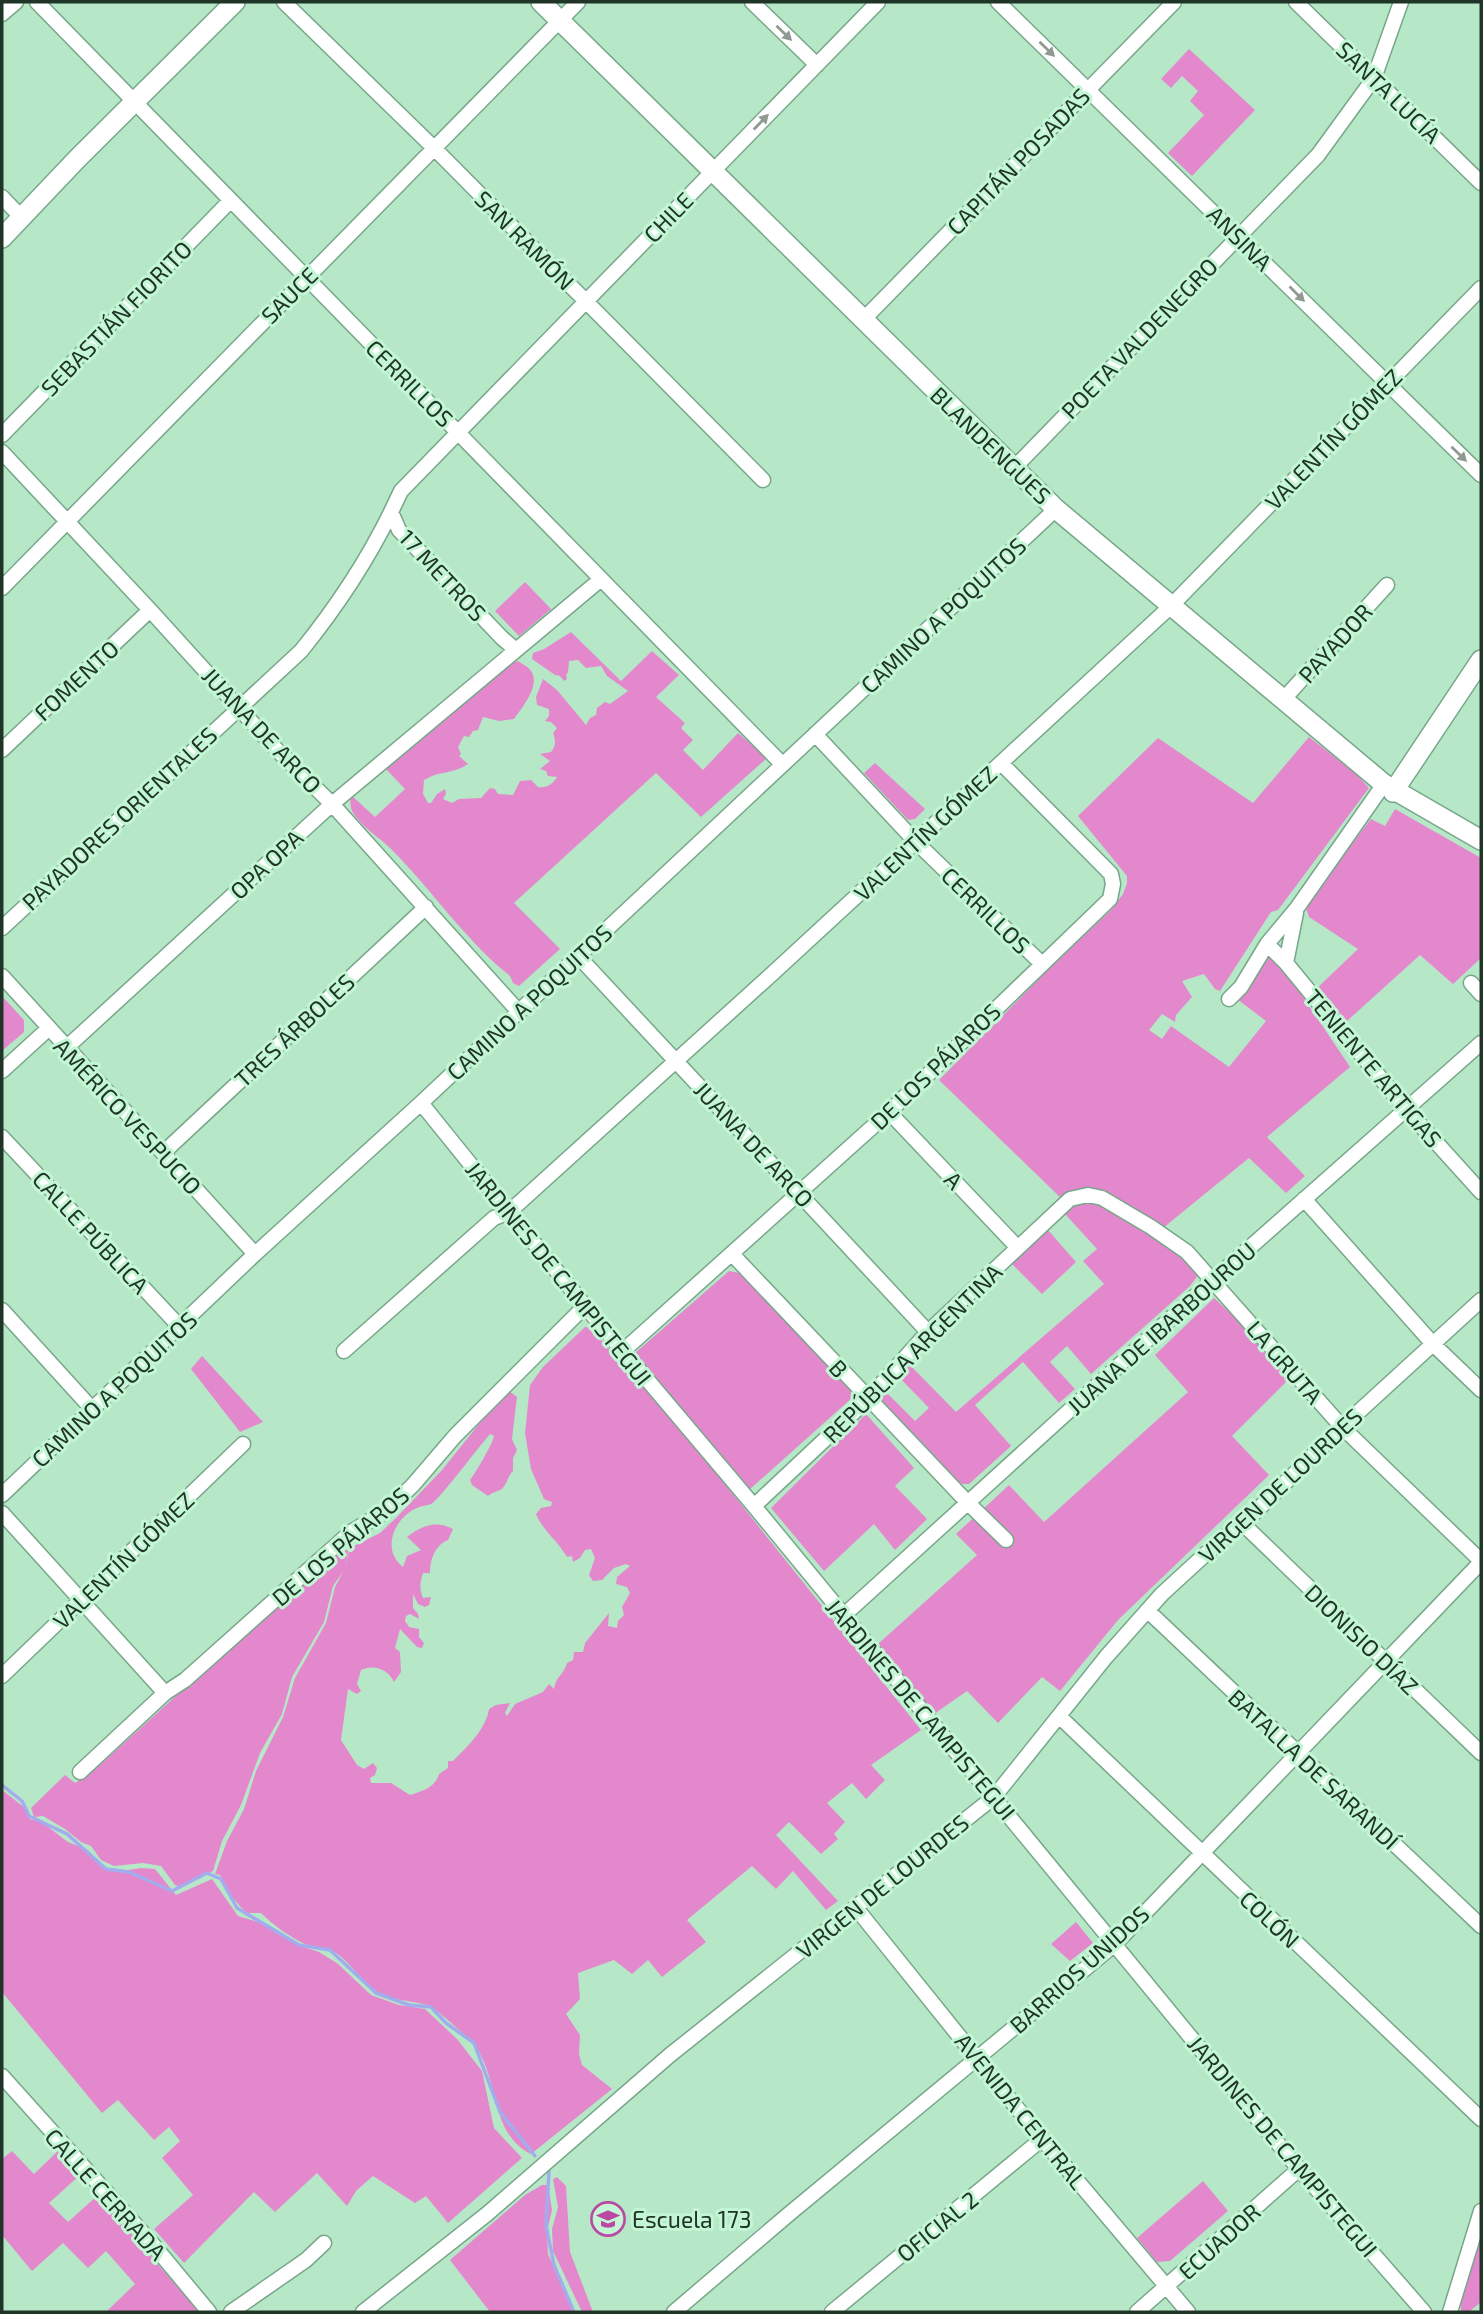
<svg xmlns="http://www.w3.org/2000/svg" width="1483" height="2314" viewBox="0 0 1483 2314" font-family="'Exo 2',sans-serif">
	<rect width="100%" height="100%" fill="#b6e8c8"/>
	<path fill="#e488cd" d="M 1189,49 L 1255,110 L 1192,176 L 1168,153 L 1204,115 L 1190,101 L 1198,91 L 1182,76 L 1171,88 L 1161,79 Z
		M 525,582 L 551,609 L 519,636 L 495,611 Z
		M 571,632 L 621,681 L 652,651 L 679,675 L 656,697 L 685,723 L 681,728 L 693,740 L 683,750 L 703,770 L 738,733 L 767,758 L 701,817 L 656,773 L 514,903 L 560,949 L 519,986 L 513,983 L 510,976 C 465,940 432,890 391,849 C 379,837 360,826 352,811 C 350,805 350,800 351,795 L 375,817 L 405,789 L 384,767 L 512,663 L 518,661 C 522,664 529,667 531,671 C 541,685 522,708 514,719 L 499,721 L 483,717 L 478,730 L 473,731 L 469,737 L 464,736 L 458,747 L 461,754 L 459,756 L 468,764 C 454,774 438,771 424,780 L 423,794 L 428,803 L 431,803 L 437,794 L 445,789 L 446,794 L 443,799 L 452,803 L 459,799 L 481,798 L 490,788 L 495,789 L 498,794 L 513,795 L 520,781 L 531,780 L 538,787 C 547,788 552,785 557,777 L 548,776 L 546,771 L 540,769 L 550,761 L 540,754 L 551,752 C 556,746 556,741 553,733 L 557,728 L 551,722 L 545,721 L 549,716 L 549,709 L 537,705 L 536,697 L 543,679 L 557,690 L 586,725 L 590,718 L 596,715 L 597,708 L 605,702 L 610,704 L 628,691 L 607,676 L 601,666 L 586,668 L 578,660 L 569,661 L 568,672 L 566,675 L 567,679 L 564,681 L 560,676 L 555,675 L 532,659 L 533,653 L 544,649 Z
		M 1309,737 L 1354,772 L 1369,788 L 1278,910 L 1271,912 L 1220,991 L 1215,989 L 1204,974 L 1182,981 L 1192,997 L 1176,1015 L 1175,1022 L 1162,1014 L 1149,1030 L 1162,1039 L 1171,1026 L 1229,1067 L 1266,1021 L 1237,999 L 1268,952 L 1289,976 L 1350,1067 L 1267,1137 L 1305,1176 L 1286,1193 L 1249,1158 L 1163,1228 L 1097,1190 L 1063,1200 L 939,1080 L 1051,967 L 1112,909 L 1123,894 L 1127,883 L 1127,876 L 1078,816 L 1158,738 L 1253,803 Z
		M 875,763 L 925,809 L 915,819 L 908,820 L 864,773 Z
		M 1395,809 L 1481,858 L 1481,958 L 1453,984 L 1420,955 L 1347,1021 L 1316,989 L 1358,949 L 1309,917 L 1305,905 L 1371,819 L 1385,826 Z
		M 2,996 L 24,1020 L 24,1032 L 2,1051 Z
		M 1092,1203 C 1132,1210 1169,1246 1199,1271 L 1199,1274 L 1190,1286 L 1091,1374 L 1067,1346 L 1050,1362 L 1075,1389 L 1059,1403 L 1023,1362 L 975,1405 L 1011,1446 L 969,1484 L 962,1484 L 955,1479 L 878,1399 L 880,1386 L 915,1421 L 929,1408 L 894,1372 L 906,1361 L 956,1412 L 1104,1284 L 1083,1261 L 1097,1249 L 1065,1214 L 1076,1204 Z
		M 1048,1230 L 1076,1262 L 1042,1294 L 1011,1263 Z
		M 729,1271 L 740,1273 L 853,1391 L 853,1397 L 749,1490 L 635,1353 Z
		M 1214,1298 L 1237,1319 L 1290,1378 L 1232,1436 L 1269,1475 L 1118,1620 L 1060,1691 L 1042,1677 L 998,1723 L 967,1691 L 934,1714 L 878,1644 L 977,1555 L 956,1534 L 1009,1485 L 1044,1522 L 1188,1392 L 1155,1355 Z
		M 585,1327 L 589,1327 L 661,1404 L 921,1730 L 871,1765 L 885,1780 L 866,1799 L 852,1783 L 827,1803 L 845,1822 L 834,1834 L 838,1839 L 821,1854 L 789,1822 L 776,1835 L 838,1901 L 826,1910 L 793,1871 L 776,1889 L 752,1866 L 687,1920 L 706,1942 L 662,1977 L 648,1960 L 632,1974 L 614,1960 L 578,1973 L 580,1999 L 566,2014 L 580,2035 L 579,2054 L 582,2065 L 612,2089 L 531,2154 C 486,2131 502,2074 470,2040 C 465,2035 435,2008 430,2006 C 415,2001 398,2001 384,1995 C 362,1986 351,1960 331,1950 C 323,1946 313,1947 305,1944 C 290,1937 273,1925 261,1913 L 246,1913 L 226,1890 L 220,1875 L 215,1874 L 227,1841 L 244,1809 L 256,1771 L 283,1717 L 295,1678 L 326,1623 L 335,1587 L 343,1572 L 333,1586 L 324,1622 L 292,1677 L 282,1714 L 260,1753 L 241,1805 L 222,1841 L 213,1871 L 181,1887 L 175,1885 L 161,1866 L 143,1863 L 114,1866 L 101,1860 L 91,1846 L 81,1842 L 65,1829 L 43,1816 L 34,1817 L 31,1808 L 65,1775 L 75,1783 L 102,1763 L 328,1558 L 349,1549 L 345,1567 L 350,1548 L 380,1533 L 397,1517 L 442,1470 L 503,1394 L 509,1391 L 517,1397 L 512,1439 L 517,1450 L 513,1458 L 513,1471 C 508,1476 507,1484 502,1489 C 497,1492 492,1492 488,1496 L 472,1485 L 470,1480 C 475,1474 493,1443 494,1436 L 490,1434 C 471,1456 454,1481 434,1502 C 429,1506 425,1505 419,1507 C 395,1516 380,1549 403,1567 L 407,1556 L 421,1550 L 407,1537 C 422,1525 436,1520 453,1529 L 448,1540 C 435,1545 430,1560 430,1573 L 423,1573 C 420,1583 419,1588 423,1598 L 431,1597 L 429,1605 L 425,1607 L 418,1604 L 413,1594 L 413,1608 L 418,1614 L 419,1619 L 410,1614 L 406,1616 L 405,1621 L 409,1627 L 419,1629 L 419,1637 L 424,1643 L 422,1648 L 417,1647 L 400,1629 L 395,1648 L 400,1652 L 401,1672 L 394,1682 C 388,1669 374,1664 361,1670 L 357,1684 L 361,1691 L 357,1694 L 348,1689 L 341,1740 L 357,1765 L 364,1769 L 373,1763 L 377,1768 L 375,1775 L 370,1778 L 371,1783 L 391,1783 L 410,1795 C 422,1791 435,1788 439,1774 L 448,1768 L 448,1761 L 453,1761 C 467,1747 486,1729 489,1709 L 496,1705 L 510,1703 L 505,1713 L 507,1716 L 515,1704 L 543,1692 L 549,1684 L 554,1689 C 555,1678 564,1674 567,1663 L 573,1660 L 574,1652 L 583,1652 L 585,1643 L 609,1613 L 608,1626 L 617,1628 L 618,1621 L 624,1615 L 622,1607 L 630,1593 L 627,1587 L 616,1584 L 617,1577 L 630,1566 L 626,1564 L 614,1568 L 602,1580 L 593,1581 L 589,1575 L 595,1558 L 591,1549 L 585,1550 L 580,1558 L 573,1562 L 572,1556 L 567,1557 C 558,1541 543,1531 536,1514 L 541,1508 L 551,1506 L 552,1502 L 544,1499 L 531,1469 L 525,1433 L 530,1385 L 543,1367 Z
		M 202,1356 L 263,1422 L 240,1432 L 191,1369 Z
		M 866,1414 L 914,1468 L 895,1486 L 927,1519 L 895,1550 L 874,1524 L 824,1571 L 771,1508 Z
		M 2,1790 L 25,1808 L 31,1820 L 39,1820 L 68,1842 L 88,1850 L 100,1866 L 115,1872 L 141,1868 L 155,1869 L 176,1895 L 212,1879 L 238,1916 L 258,1922 L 300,1946 L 319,1952 L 337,1963 L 371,1995 L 399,2005 L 425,2009 L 457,2039 L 482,2071 L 494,2128 L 522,2158 L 448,2223 L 426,2196 L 415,2203 L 373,2176 L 356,2191 L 347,2206 L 317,2173 L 275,2212 L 254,2192 L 184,2263 L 154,2229 L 193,2195 L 162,2158 L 180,2141 L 169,2127 L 154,2140 L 118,2100 L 102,2113 L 2,1992 Z
		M 1076,1922 L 1093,1943 L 1070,1961 L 1051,1944 Z
		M 59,2150 L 81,2174 L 49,2203 L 68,2222 L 98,2195 L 199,2312 L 106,2312 L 135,2284 L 106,2251 L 88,2268 L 63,2243 L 32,2271 L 2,2235 L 2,2159 L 12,2151 L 34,2174 Z
		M 557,2177 L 566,2186 L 570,2252 L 593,2312 L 582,2312 L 553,2251 L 552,2229 L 558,2207 L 553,2179 Z
		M 1203,2181 L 1228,2211 L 1170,2261 L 1157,2262 L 1137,2238 Z
		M 542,2185 L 548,2185 L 552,2210 L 547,2231 L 548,2254 L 575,2312 L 490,2312 L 450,2260 L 525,2195 Z
		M 1481,2232 L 1481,2302 L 1469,2312 L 1461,2312 L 1461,2296 Z"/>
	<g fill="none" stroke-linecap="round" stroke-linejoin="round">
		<path stroke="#a3aded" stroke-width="3.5" d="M 2,1785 L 22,1801 L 29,1816 L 67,1834 L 106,1869 L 129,1872 L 172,1891 L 207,1873 L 221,1879 L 237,1908 L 299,1945 L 330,1950 L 376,1993 L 409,2005 L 431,2007 L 446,2023 L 474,2043 L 500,2112 L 535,2156
			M 549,2171 L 546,2225 L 554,2265 L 574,2312"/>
		<g stroke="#77a789" stroke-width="17">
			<path id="street" d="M 37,2 L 782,764
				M 284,2 L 434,148 L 763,480
				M 752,2 L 817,65
				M 998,2 L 1481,475
				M 1296,2 L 1481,183
				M 2,14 L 16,2
				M 2,197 L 22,218
				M 863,320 L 1174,2
				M 2,435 L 230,201
				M 2,452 L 150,610 L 276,749 L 332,804 L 519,1012
				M 1014,468 L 1318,155 L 1374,78 L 1401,2
				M 2,588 L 578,2
				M 516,650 L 502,638 L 399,530 L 391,512 L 401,491 L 878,2
				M 1282,701 L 1387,585
				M 815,734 L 916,842 L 1042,964
				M 2,750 L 150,610
				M 2,928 L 301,651 C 335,609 367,561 391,512
				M 1267,944 L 1286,963 L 1406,1109 L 1481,1192
				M 578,956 L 928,1332
				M 1286,963 L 1296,913
				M 2,976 L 255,1254
				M 1471,983 L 1481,994
				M 1229,999 L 1241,987 L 1267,944 L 1297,908 L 1384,784
				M 66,1048 L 332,804 L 600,580
				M 2,1071 L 48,1029
				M 421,1103 L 585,1306 L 754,1506 L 1299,2169 L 1424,2312
				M 889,1112 L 1018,1248
				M 2,1137 L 180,1327
				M 163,1153 L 426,907
				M 1304,1199 L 1433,1344 L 1481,1390
				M 732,1254 L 968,1503 L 1006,1540
				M 2,1310 L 93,1410
				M 344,1351 L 494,1218 L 509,1212 L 773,973 L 1170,607 L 1481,288
				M 623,1351 L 889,1112 L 1110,899 L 1113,884 L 1111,874 L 1001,763
				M 2,1495 L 255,1254 L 421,1103 L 1056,509
				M 754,1506 L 868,1399 L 928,1332 L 1070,1199 L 1088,1195 L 1102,1198 L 1151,1227 L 1187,1252 L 1342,1427 L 1481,1561
				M 2,1513 L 165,1693
				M 1243,1524 L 1481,1753
				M 1148,1611 L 1481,1926
				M 843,1616 L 1213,1280 L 1481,1043
				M 2,1676 L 243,1444
				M 1060,1717 L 1481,2119
				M 80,1772 L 165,1693 L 185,1680 L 351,1532 L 386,1511 L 413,1485 L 455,1436 L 585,1306
				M 856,1908 L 1042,2139 L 1188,2312
				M 2,2076 L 150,2241 L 209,2312
				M 231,2312 L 306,2260 L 324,2243
				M 363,2312 L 487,2214 L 670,2055 L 994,1797 L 1106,1657 L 1162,1594 L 1222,1539 L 1243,1524 L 1342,1427 L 1481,1300
				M 674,2312 L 789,2214 L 1115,1944 L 1481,1562
				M 832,2312 L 1042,2139
				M 1137,2312 L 1299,2169
				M 1450,2312 L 1481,2211"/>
		</g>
		<g stroke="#77a789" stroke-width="22">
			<path id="secondary" d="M 541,2 L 1056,509 L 1384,784 L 1481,840
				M 2,238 L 78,158 L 235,2
				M 1393,792 L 1481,660"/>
		</g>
		<use href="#street" stroke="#fff" stroke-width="14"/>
		<use href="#secondary" stroke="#fff" stroke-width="19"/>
	</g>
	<defs><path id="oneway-solid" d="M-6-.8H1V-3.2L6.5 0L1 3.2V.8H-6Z" transform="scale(1.75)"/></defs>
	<g fill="#909a93">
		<use href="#oneway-solid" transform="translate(784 33) rotate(44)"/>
		<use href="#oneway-solid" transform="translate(1047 49) rotate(44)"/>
		<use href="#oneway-solid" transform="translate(761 122) rotate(-46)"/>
		<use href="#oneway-solid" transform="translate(1297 294) rotate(45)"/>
		<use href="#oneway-solid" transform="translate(1459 454) rotate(44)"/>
	</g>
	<defs>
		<g id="school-ring" transform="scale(1.75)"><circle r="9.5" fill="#c3f6d5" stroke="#bb48a3" stroke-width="1.5"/><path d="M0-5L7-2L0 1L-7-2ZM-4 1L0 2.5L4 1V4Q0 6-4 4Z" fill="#bb48a3"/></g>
	</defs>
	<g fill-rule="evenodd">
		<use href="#school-ring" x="608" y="2219"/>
	</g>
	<g text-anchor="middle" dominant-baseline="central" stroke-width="6" stroke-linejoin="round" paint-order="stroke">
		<g font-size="23" fill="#203427" stroke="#c3f6d5">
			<text transform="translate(1389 92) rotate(44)">SANTA LUCÍA</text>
			<text transform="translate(1018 161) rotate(-46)">CAPITÁN POSADAS</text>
			<text transform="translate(668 217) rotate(-46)">CHILE</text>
			<text transform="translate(1240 238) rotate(45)">ANSINA</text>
			<text transform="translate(525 240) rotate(45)">SAN RAMÓN</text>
			<text transform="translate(289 295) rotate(-45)">SAUCE</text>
			<text transform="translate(116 318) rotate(-46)">SEBASTIÁN FIORITO</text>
			<text transform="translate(1139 338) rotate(-46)">POETA VALDENEGRO</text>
			<text transform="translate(410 383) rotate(45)">CERRILLOS</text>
			<text transform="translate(1333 439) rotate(-46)">VALENTÍN GÓMEZ</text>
			<text transform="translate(991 445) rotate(44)">BLANDENGUES</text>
			<text transform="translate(443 575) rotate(47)">17 METROS</text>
			<text transform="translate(943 615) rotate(-43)">CAMINO A POQUITOS</text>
			<text transform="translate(1335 643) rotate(-48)">PAYADOR</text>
			<text transform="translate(76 680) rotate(-43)">FOMENTO</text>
			<text transform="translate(262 730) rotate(47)">JUANA DE ARCO</text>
			<text transform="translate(119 818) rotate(-43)">PAYADORES ORIENTALES</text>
			<text transform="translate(925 833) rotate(-43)">VALENTÍN GÓMEZ</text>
			<text transform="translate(266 864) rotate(-43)">OPA OPA</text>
			<text transform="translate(986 910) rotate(44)">CERRILLOS</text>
			<text transform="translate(529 1002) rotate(-43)">CAMINO A POQUITOS</text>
			<text transform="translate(294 1030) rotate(-43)">TRES ÁRBOLES</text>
			<text transform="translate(935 1066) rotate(-44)">DE LOS PÁJAROS</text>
			<text transform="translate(1374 1068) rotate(50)">TENIENTE ARTIGAS</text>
			<text transform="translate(128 1116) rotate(47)">AMÉRICO VESPUCIO</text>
			<text transform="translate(754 1144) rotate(47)">JUANA DE ARCO</text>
			<text transform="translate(954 1180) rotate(46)">A</text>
			<text transform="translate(91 1232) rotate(47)">CALLE PÚBLICA</text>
			<text transform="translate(559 1273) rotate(51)">JARDINES DE CAMPISTEGUI</text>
			<text transform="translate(1161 1328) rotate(-42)">JUANA DE IBARBOUROU</text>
			<text transform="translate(912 1353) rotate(-45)">REPÚBLICA ARGENTINA</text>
			<text transform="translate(1285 1362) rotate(49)">LA GRUTA</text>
			<text transform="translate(839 1368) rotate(47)">B</text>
			<text transform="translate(114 1389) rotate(-43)">CAMINO A POQUITOS</text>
			<text transform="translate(1280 1485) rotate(-43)">VIRGEN DE LOURDES</text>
			<text transform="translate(340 1546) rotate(-40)">DE LOS PÁJAROS</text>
			<text transform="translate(123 1560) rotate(-44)">VALENTÍN GÓMEZ</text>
			<text transform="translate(1362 1639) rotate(44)">DIONISIO DÍAZ</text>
			<text transform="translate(921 1709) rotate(50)">JARDINES DE CAMPISTEGUI</text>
			<text transform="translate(1314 1769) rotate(43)">BATALLA DE SARANDÍ</text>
			<text transform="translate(882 1886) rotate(-39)">VIRGEN DE LOURDES</text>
			<text transform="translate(1270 1919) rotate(43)">COLÓN</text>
			<text transform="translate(1079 1969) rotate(-42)">BARRIOS UNIDOS</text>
			<text transform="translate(1021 2111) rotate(51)">AVENIDA CENTRAL</text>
			<text transform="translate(1283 2146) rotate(50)">JARDINES DE CAMPISTEGUI</text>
			<text transform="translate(106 2194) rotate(48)">CALLE CERRADA</text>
			<text transform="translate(937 2226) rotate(-39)">OFICIAL 2</text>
			<text transform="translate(1219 2241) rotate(-42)">ECUADOR</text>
		</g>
		<g font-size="23" fill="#203427" stroke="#c3f6d5" text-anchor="start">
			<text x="632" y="2219">Escuela 173</text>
		</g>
	</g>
	<rect width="1483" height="2314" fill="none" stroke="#203427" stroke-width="7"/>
</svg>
